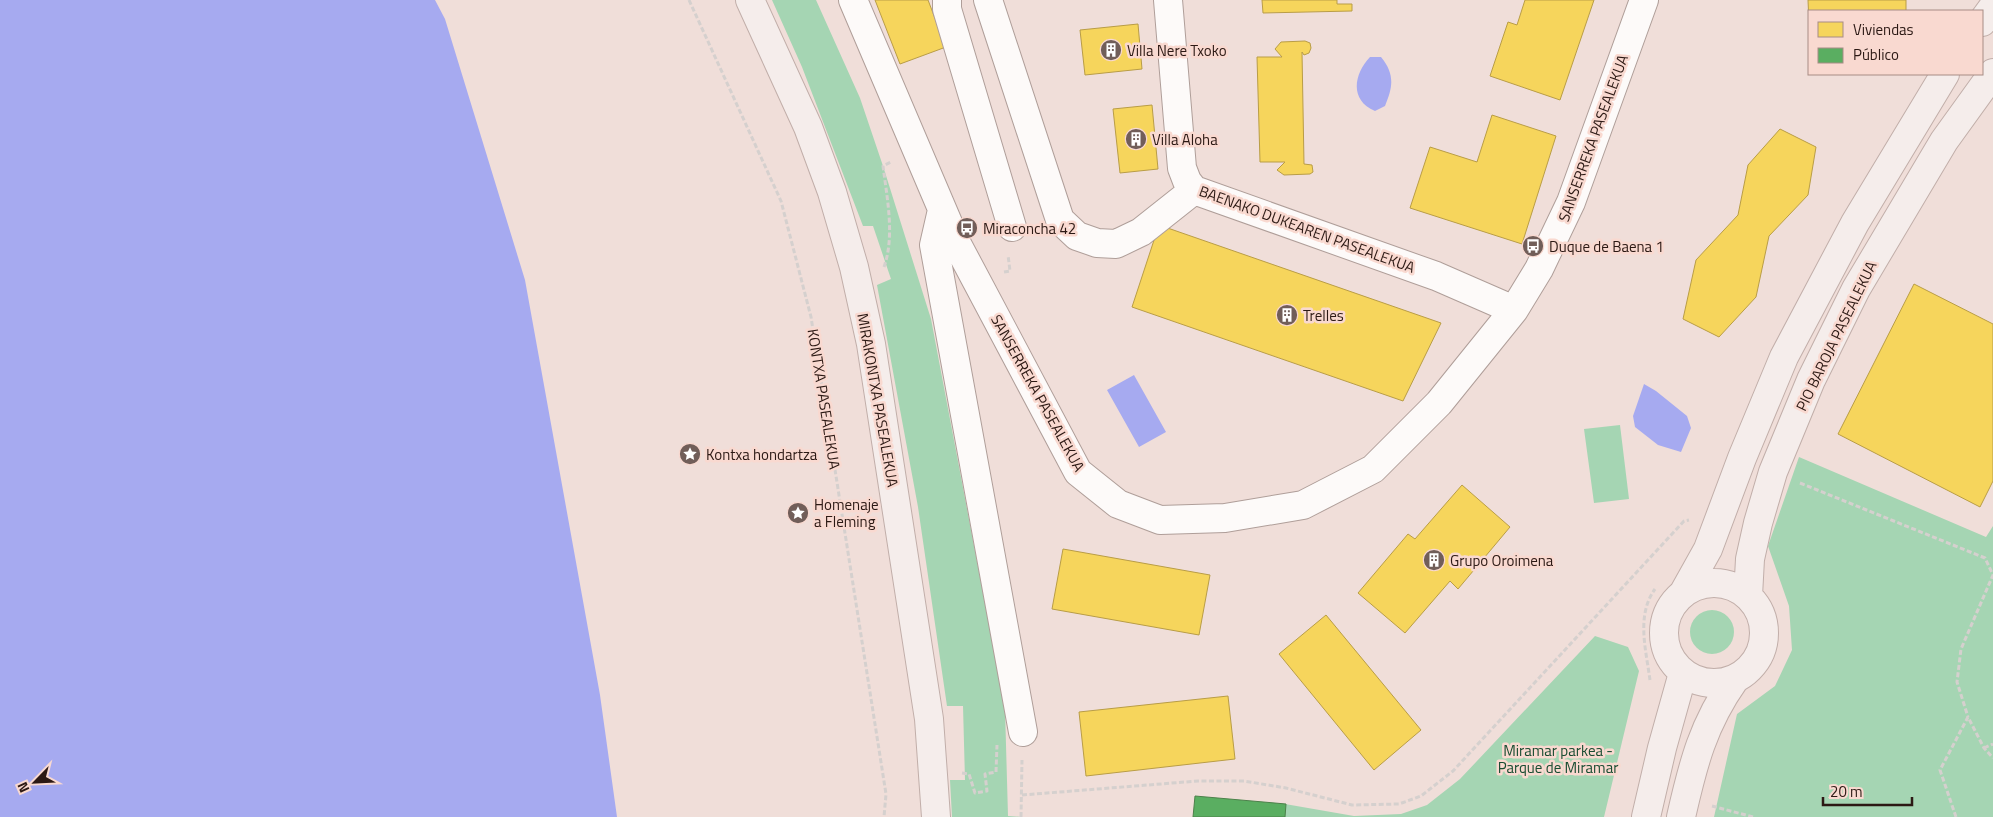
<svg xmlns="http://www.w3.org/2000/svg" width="1993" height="817" viewBox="0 0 1993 817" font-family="'Titillium Web',sans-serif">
	<rect width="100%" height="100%" fill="#f0ded9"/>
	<path fill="#a5d5b3" d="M 772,0 L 816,0 L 860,98 L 883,166 L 931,319 L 1005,709 L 1008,816 L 1022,817 L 952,817 L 950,780 L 965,780 L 963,706 L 947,706 L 918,507 L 877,285 L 891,279 L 873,226 L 863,226 L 802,67 Z
		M 1620,425 L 1629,499 L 1594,503 L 1584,429 Z
		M 1799,457 L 1986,537 L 1993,526 L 1993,817 L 1714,817 L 1737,714 L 1775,686 L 1792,650 L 1789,606 L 1768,546 Z
		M1690 632a22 22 0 1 1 44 0a22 22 0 1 1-44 0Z
		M 1595,636 L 1628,647 L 1639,671 L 1604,817 L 1193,817 L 1285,804 L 1354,816 L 1401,814 L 1427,805 L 1460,779 Z"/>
	<path fill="#a6aaf0" d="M 0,0 L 435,0 L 445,19 L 525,280 L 600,695 L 617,817 L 0,817 Z
		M 1370,57 L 1381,57 C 1395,74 1393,87 1385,106 L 1375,111 C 1349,100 1354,74 1370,57 Z
		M 1134,375 L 1166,432 L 1139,447 L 1107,390 Z
		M 1644,384 L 1656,391 L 1687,416 L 1691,428 L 1681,452 L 1658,445 L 1635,427 L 1633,416 Z"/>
	<path fill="#f6d55c" stroke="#b99d46" d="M 875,0 L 928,0 L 946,47 L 900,64 Z
		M 1262,0 L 1337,0 L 1337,4 L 1352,4 L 1352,11 L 1263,13 Z
		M 1525,0 L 1594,0 L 1560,100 L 1490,76 L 1508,22 L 1517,25 Z
		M 1808,0 L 1906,0 L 1906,11 L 1809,11 L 1809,24 Z
		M 1138,24 L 1142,69 L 1085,75 L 1080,30 Z
		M 1305,41 L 1310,43 L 1311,48 L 1309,53 L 1304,55 L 1302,52 L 1304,164 L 1312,165 L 1313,172 L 1310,174 L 1284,175 L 1277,170 L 1285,162 L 1260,162 L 1257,57 L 1282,57 L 1275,49 L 1281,42 Z
		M 1152,105 L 1158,169 L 1120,173 L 1113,109 Z
		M 1492,115 L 1556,136 L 1522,244 L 1410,208 L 1430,147 L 1477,162 Z
		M 1780,129 L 1816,147 L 1808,195 L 1769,236 L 1756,297 L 1719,337 L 1683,319 L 1696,260 L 1738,215 L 1748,165 Z
		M 1159,225 L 1441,323 L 1403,401 L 1132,307 Z
		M 1914,284 L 1993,324 L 1993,481 L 1980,507 L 1838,434 Z
		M 1462,485 L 1510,527 L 1458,589 L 1450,581 L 1405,633 L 1358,593 L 1408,534 L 1415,539 Z
		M 1063,549 L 1210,575 L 1199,635 L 1052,609 Z
		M 1326,615 L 1421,730 L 1374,770 L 1279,654 Z
		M 1228,696 L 1235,759 L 1086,776 L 1079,712 Z"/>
	<path fill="#5aae61" stroke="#4c814a" d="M 1195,796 L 1286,804 L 1285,817 L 1193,817 Z"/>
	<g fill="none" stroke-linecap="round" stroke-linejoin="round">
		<g stroke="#af9e99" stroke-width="30">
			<path id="minor" d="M 853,0 L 957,244 L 1078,472 L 1118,504 L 1160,520 L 1225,518 L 1303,505 L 1373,469 L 1439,403 L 1514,310 L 1539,269 L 1571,202 L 1644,0
				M 947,0 L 947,9 L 1012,227
				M 988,0 L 1060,220 L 1077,236 L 1097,243 L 1116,244 L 1141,232 L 1194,190
				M 1168,0 L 1182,168 L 1187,181 L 1194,190 L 1436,276 L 1514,310
				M 942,210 L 934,245 L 1023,732"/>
		</g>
		<g stroke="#c1aea9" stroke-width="30">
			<path id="major" d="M 750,0 L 808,127 L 832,192 L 854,267 L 871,344 L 929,719 L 936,817
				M 1982,22 L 1993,7
				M1664 633a50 50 0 1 1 100 0a50 50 0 1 1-100 0Z
				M 1684,592 L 1708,549 L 1742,458 L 1784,357 L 1855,223 L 1945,74
				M 1748,596 L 1750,559 L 1758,523 L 1773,472 L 1811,380 L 1856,289 L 1944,141 L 1993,73
				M 1646,817 L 1662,748 L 1683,673
				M 1681,817 C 1693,764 1703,724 1735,679"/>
		</g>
		<path stroke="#d5d0ce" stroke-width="3" stroke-dasharray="5 2.5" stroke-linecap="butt" d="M 689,0 L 781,201 L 811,317 L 886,794 L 884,817
			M 884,267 C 895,236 887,198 883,166 L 891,162
			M 1004,272 L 1010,271 L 1008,255
			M 1800,483 L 1985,558 L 1993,575 L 1961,649 L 1957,682 L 1968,717
			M 834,518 L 843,518
			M 1650,680 C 1646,650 1636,615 1655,589
			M 1984,748 L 1993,744
			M 962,773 L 969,774 L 975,793 L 987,791 L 985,774 L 996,772 L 997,745
			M 1022,795 L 1198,781 L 1244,781 L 1286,788 L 1352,805 L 1399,804 L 1421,796 L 1453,771 L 1684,521 L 1689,520
			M 1712,806 L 1753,817
			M 1021,817 L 1022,760
			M 1956,817 L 1940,770 L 1968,717 L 1984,748 L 1993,758"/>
		<use href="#minor" stroke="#fdfaf9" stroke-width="28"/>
		<use href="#major" stroke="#f5edeb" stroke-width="28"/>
	</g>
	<defs>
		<g id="building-disc" transform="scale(1.125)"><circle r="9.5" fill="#715e59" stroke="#f9d9d0"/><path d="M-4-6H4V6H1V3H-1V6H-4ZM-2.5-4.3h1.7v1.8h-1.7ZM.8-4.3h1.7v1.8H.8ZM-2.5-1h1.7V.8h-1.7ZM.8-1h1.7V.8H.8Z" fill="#fff"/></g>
		<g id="bus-disc" transform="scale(1.125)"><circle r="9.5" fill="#715e59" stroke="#f9d9d0"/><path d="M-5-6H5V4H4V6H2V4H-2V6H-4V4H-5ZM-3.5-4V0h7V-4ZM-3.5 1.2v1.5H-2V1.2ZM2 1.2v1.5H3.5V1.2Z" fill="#fff"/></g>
		<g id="sight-disc" transform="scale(1.125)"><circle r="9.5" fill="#715e59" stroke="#f9d9d0"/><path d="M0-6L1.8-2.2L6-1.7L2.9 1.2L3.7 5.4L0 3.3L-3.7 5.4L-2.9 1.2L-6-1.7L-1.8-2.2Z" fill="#fff"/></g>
	</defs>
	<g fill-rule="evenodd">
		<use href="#building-disc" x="1111" y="50"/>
		<use href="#building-disc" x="1136" y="139"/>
		<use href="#bus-disc" x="967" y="228"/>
		<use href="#bus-disc" x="1533" y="246"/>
		<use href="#building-disc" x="1287" y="315"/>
		<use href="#sight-disc" x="690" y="454"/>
		<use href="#sight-disc" x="798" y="513"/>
		<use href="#building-disc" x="1434" y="560"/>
	</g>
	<g text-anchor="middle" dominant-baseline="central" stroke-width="5" stroke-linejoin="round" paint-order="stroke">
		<g font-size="15" fill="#2c1914" stroke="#f9d9d0" text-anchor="start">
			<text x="1127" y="50">Villa Nere Txoko</text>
			<text x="1152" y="139">Villa Aloha</text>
			<text x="983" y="228">Miraconcha 42</text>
			<text x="1549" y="246">Duque de Baena 1</text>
			<text x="1303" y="315">Trelles</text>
			<text x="706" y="454">Kontxa hondartza</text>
			<text x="814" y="504">Homenaje<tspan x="814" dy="17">a Fleming</tspan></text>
			<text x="1450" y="560">Grupo Oroimena</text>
		</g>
		<g font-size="15" fill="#2c1914" stroke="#f9d9d0">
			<text transform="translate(1593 138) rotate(-70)">SANSERREKA PASEALEKUA</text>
			<text transform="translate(1307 229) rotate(20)">BAENAKO DUKEAREN PASEALEKUA</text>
			<text transform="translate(1836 336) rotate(-64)">PIO BAROJA PASEALEKUA</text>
			<text transform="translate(1038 393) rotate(61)">SANSERREKA PASEALEKUA</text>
			<text transform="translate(824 399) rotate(81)">KONTXA PASEALEKUA</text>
			<text transform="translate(878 400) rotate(80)">MIRAKONTXA PASEALEKUA</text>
		</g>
		<g font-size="15" fill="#184c31" stroke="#f9d9d0">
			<text x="1558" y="750">Miramar parkea -<tspan x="1558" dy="17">Parque de Miramar</tspan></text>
		</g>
	</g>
	<rect x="1808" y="10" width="175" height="65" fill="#f9d9d0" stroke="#a78c85"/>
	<rect x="1818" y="22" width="25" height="15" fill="#f6d55c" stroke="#a78c85"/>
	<text x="1853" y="35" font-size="15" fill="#2c1914">Viviendas</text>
	<rect x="1818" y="48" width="25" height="15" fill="#5aae61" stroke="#a78c85"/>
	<text x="1853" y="60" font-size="15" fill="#2c1914">Público</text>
	<g transform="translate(35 782) rotate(246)" stroke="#f9d9d0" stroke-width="4" paint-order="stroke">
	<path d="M0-4L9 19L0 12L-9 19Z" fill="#2c1914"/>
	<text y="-8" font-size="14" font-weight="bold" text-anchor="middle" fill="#2c1914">N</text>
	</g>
	<path d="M1823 797v8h89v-8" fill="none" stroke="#2c1914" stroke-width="2.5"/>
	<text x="1830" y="797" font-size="15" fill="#2c1914" stroke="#f9d9d0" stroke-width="4" paint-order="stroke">20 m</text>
</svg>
